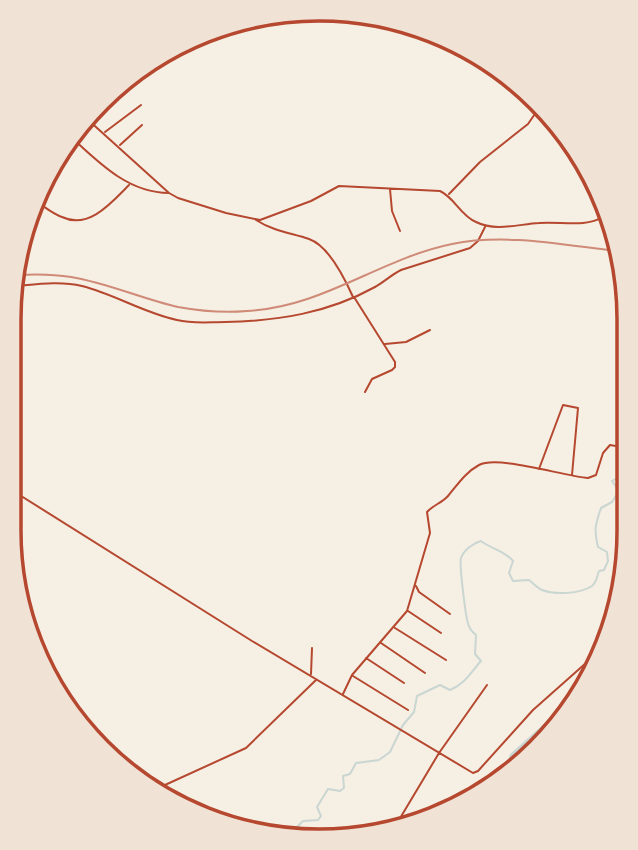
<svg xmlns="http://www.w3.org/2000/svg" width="638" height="850" viewBox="0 0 638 850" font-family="'Fira Sans Condensed',sans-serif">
	<rect width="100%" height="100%" fill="#f6efe4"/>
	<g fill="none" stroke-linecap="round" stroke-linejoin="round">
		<path stroke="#c9d6d2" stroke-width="2" d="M 280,837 L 289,828 L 296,828 L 303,821 L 318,820 L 321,816 L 317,807 L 328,789 L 340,791 L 344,788 L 343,776 L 350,774 L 356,763 L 379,760 L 390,752 L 403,725 L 414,712 L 417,696 L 440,685 L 450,690 C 465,684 471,672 481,661 L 475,654 L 476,635 C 473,632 470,630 469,626 C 466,622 459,563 461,558 C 464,550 473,543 481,541 C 491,549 504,550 513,561 L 509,573 L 513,581 L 529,580 C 533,583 537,588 542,590 C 555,595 580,594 592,586 C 597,582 597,576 599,571 L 604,570 L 608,561 L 607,552 L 598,547 C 594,530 595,525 601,508 L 612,502 L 619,491 L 612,481 L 621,476 L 627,477"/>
		<path stroke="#c9d6d2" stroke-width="7" d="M 627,432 L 627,376
			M 507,773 L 513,756 L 580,696"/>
		<path stroke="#b5482f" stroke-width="2" d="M 86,118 L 169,193 L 178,198 L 226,213 L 260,220 L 311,201 L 339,186 L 440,191 C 455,198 460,215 476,222 C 496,232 519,224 539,223 C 560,221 585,228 603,217
			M 105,132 L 141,105
			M 70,136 C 98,162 128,193 169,193
			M 120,145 L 142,125
			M 390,189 L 392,211 L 400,231
			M 449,194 L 480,162 L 528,124 L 539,108
			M 37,202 C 45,207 53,214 62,217 C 89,230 112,202 129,185
			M 256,220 C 273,231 291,233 309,239 C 329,246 345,279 353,297
			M 18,286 C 39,284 61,281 82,286 C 114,294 144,313 177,320 C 193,324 209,322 225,322 C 278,321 328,313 375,287 C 384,282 391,275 401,270 L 470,248 L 478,241 L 485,227
			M 354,297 L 395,362 L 395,367 L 392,370 L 372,379 L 365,392
			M 385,344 L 406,342 L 430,330
			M 539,469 L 563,405 L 578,408 L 572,475
			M 10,489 L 252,641 L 473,773 L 478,771 L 533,710 L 595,655
			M 416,586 L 419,592 L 450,614
			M 408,611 L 441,633
			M 395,628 L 446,660
			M 381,643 L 425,673
			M 366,658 L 404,683
			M 311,674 L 312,648
			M 353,676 L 408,710
			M 343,694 L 352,675 L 407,611 L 430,533 L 427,512 C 433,505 442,503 448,496 C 458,484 466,472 479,465 C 498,455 563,476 588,478 L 596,475 L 603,453 L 610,445 L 627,448
			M 154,790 L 246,748 L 316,680
			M 399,822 L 410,827
			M 393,830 L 439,753 L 487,685"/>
		<path stroke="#cf8b77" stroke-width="2" d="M 18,275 C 36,274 53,274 71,277 C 108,283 142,299 178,307 C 200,311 225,313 247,311 C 324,307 379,259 452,244 C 505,233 563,245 616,251"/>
	</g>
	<path d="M0 0H638V850H0ZM319 21H319A298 298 0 0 1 617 319V531A298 298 0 0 1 319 829H319A298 298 0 0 1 21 531V319A298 298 0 0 1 319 21Z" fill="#f1e2d6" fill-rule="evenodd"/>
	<path fill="none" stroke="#b5482f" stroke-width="3.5" d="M319 21H319A298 298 0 0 1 617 319V531A298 298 0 0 1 319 829H319A298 298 0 0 1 21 531V319A298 298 0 0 1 319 21Z"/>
</svg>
